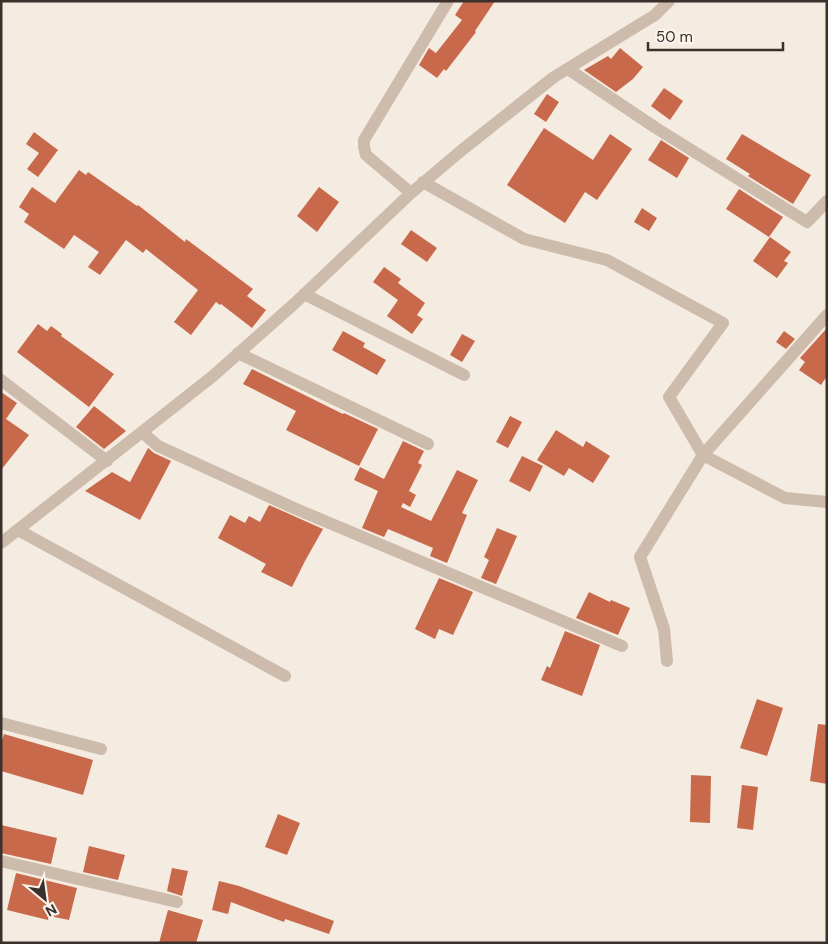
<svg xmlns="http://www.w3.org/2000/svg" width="828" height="944" viewBox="0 0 828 944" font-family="'DM Sans',sans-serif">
	<rect width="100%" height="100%" fill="#f4ebe1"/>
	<path fill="#c8694b" d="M 464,1 L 495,1 L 475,31 L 476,32 L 446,71 L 444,69 L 437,78 L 419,65 L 429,48 L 436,53 L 462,20 L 455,15 Z
		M 620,48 L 643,67 L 633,79 L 616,92 L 584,70 L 608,56 L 611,59 Z
		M 664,88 L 683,101 L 670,120 L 651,106 Z
		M 547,94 L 559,102 L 546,122 L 534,114 Z
		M 544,128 L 593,160 L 610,134 L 632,149 L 597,200 L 585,192 L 565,223 L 507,185 Z
		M 34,132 L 58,150 L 38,177 L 27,169 L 39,153 L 26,144 Z
		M 742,134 L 811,175 L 793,204 L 748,176 L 750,174 L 726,159 Z
		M 661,140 L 689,158 L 677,178 L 648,160 Z
		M 79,170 L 86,175 L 88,172 L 137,206 L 138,205 L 185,242 L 186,239 L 253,289 L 247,296 L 266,310 L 252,328 L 221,304 L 220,305 L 216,302 L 191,335 L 174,322 L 198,290 L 146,249 L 143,253 L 126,240 L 100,275 L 88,267 L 99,252 L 74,235 L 64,249 L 24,222 L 29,214 L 19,207 L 32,187 L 55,203 Z
		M 319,187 L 339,202 L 317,232 L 297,216 Z
		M 739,189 L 783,217 L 769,237 L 726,209 Z
		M 642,208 L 657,218 L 649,231 L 634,222 Z
		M 411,230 L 437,248 L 427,262 L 401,244 Z
		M 770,237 L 791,252 L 784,261 L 788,263 L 777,278 L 753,261 Z
		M 384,267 L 401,279 L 398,283 L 425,303 L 417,315 L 423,319 L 412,334 L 387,316 L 398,300 L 373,282 Z
		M 38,324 L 47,331 L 51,326 L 62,334 L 61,336 L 114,374 L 89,407 L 17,352 Z
		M 827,328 L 827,376 L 821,385 L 799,370 L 805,362 L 800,358 Z
		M 343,331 L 365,343 L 363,347 L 386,360 L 377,375 L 332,350 Z
		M 784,331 L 795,339 L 786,349 L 776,342 Z
		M 462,334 L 475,341 L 462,362 L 450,355 Z
		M 252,369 L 343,414 L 344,413 L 378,429 L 359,466 L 286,430 L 296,411 L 243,384 Z
		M 1,392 L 17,403 L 6,419 L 29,435 L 1,470 Z
		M 94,406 L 126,431 L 104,449 L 76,427 Z
		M 510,416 L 522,422 L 508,448 L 496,442 Z
		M 556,430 L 583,447 L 586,441 L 610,456 L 593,483 L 569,468 L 564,476 L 537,460 Z
		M 403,441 L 424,451 L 418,463 L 422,465 L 409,491 L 416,495 L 410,507 L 403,503 L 401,507 L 431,521 L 457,470 L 478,480 L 462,513 L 467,515 L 447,563 L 430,556 L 433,548 L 388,529 L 384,537 L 362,528 L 378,491 L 354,480 L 360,467 L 384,479 Z
		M 148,448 L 154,453 L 171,461 L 140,520 L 85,491 L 112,472 L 130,482 Z
		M 522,456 L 543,466 L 530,492 L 509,481 Z
		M 269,505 L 323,529 L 305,561 L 292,587 L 261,572 L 266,564 L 218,538 L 230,515 L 245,523 L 249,516 L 260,522 Z
		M 497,528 L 517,536 L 496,584 L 481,578 L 489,560 L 484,557 Z
		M 439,578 L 473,592 L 453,635 L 439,629 L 435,639 L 415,629 Z
		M 589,592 L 610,602 L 611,600 L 630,608 L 618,635 L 576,618 Z
		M 565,631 L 600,645 L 582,696 L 541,680 L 547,666 L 550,668 Z
		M 757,699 L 783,708 L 767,756 L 740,748 Z
		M 818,724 L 827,725 L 827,784 L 810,781 Z
		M 4,734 L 93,760 L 83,795 L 1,771 L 1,744 Z
		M 691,775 L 711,776 L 710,823 L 690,822 Z
		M 742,785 L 758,787 L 753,830 L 737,828 Z
		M 278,814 L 300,823 L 287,855 L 265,847 Z
		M 1,825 L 57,838 L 51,864 L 1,853 Z
		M 89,846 L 125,855 L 118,880 L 83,872 Z
		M 172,868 L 188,871 L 182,896 L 167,891 Z
		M 16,873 L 77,888 L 69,920 L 49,916 L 48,920 L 7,910 Z
		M 219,881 L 239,886 L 334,921 L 329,934 L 285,919 L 284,922 L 231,902 L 228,914 L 212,910 Z
		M 168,910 L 203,920 L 196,943 L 159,943 Z"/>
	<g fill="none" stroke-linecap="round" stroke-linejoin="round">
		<path stroke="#cdbbac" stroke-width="12" d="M 568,69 L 656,128 L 807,222 L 827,201
			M 423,182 L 524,239 L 607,260 L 723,323 L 669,397 L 703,455 L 785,498 L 827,502
			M 411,193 L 366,155 L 364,147 L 364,140 L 448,1
			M 304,294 L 464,375
			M 238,353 L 428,444
			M 1,380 L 107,461
			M 143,433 L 158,446 L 296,509 L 622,646
			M 18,530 L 285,676
			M 1,543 L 213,376 L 294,304 L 411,193 L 462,150 L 554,77 L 655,15 L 669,1
			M 667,661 L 664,629 L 640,557 L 703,455 L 827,315
			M 1,723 L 101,749
			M 1,861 L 177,902"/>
	</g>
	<rect width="828" height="944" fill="none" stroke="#3b302b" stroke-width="5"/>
	<g transform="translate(45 899) rotate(151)" stroke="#fbf5ee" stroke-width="4" paint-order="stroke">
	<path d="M0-4L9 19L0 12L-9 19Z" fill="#3b302b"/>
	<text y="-8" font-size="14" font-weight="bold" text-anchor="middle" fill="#3b302b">N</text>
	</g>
	<path d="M648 42v8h135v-8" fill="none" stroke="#3b302b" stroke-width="2.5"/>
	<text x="656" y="42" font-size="15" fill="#3b302b" stroke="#fbf5ee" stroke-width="4" paint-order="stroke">50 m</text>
</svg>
